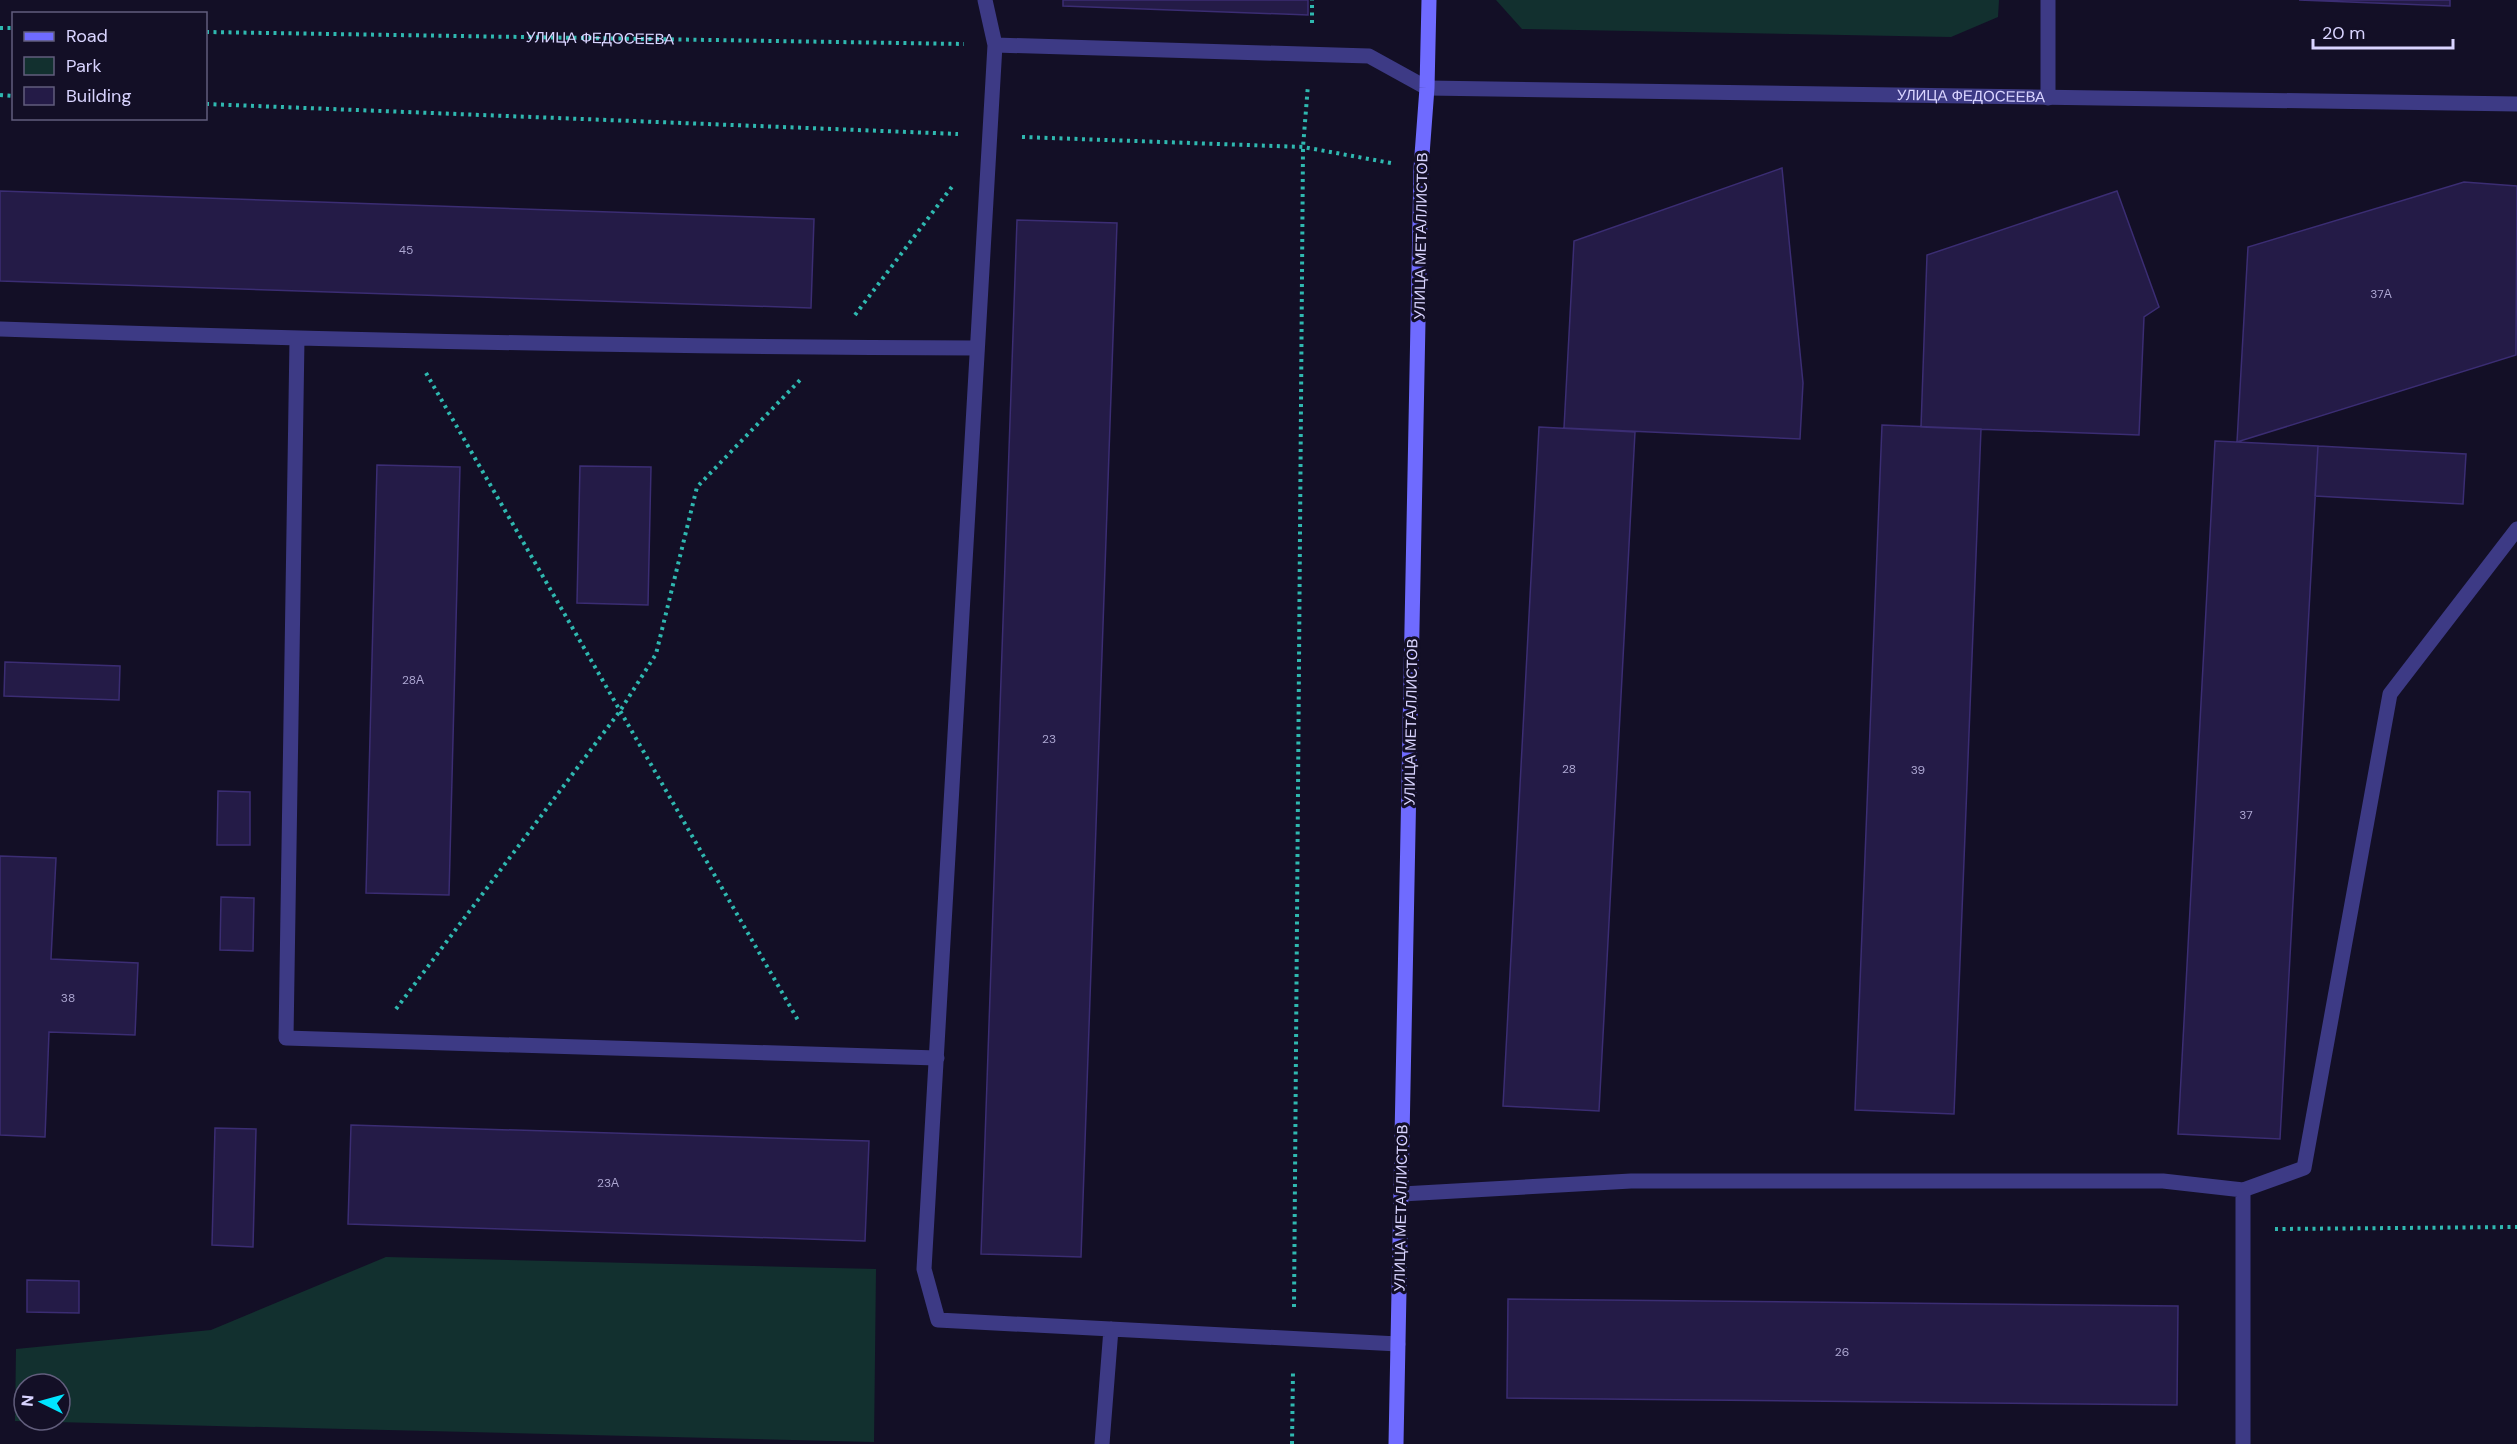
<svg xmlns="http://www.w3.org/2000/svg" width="2517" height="1444" viewBox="0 0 2517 1444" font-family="'DM Sans',sans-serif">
	<rect width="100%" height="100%" fill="#130f26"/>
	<path fill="#12302f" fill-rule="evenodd" d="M 1496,0 L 1999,0 L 1998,17 L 1951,37 L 1522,29 Z
		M 386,1257 L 876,1269 L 874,1442 L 15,1421 L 16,1349 L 211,1330 ZM 24,1384 L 60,1384 L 60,1420 L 24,1420 Z"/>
	<path fill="#241b47" stroke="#3b2d73" stroke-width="1.5" d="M 1063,0 L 1308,0 L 1308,15 L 1063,6 Z
		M 2299,0 L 2450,0 L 2450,6 Z
		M 1782,168 L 1803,383 L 1800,439 L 1564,428 L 1574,241 Z
		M 2464,182 L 2517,186 L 2516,355 L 2237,442 L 2248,247 Z
		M 0,191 L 814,219 L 811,308 L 0,281 Z
		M 2117,191 L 2159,307 L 2144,317 L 2139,435 L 1921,427 L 1927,255 Z
		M 1017,220 L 1117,223 L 1081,1257 L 981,1254 Z
		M 1882,425 L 1981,429 L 1954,1114 L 1855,1110 Z
		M 1539,427 L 1635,432 L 1599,1111 L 1503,1106 Z
		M 2215,441 L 2318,446 L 2280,1139 L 2178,1134 Z
		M 2318,446 L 2466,454 L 2463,504 L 2315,496 Z
		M 377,465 L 460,467 L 449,895 L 366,893 Z
		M 580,466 L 651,467 L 648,605 L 577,603 Z
		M 5,662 L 120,666 L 119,700 L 4,696 Z
		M 218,791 L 250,792 L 250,845 L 217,845 Z
		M 0,856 L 56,858 L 51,959 L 138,963 L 135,1035 L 49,1032 L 45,1137 L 0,1135 Z
		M 221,897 L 254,898 L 253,951 L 220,950 Z
		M 351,1125 L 869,1141 L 865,1241 L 348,1224 Z
		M 215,1128 L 256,1129 L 253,1247 L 212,1245 Z
		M 27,1280 L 79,1281 L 79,1313 L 27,1312 Z
		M 1508,1299 L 2178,1306 L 2177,1405 L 1507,1398 Z"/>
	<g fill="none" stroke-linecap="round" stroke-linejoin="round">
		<g stroke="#2fb8b0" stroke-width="4" stroke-dasharray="3 4.5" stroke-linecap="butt">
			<path d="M 1312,23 L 1312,0"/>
			<path d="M 0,28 L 14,28"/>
			<path id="s1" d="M 206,32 L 964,44"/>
			<path d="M 0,95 L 14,96"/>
			<path d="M 206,104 L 958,134"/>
			<path d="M 1022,137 L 1303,147 L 1391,163"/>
			<path d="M 855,315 L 954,184"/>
			<path d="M 426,373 L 799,1022"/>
			<path d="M 396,1009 L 620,711 L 656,654 L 697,487 L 800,380"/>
			<path d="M 2275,1229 L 2517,1227"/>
			<path d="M 1294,1307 L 1303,147 L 1308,85"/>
			<path d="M 1292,1444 L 1293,1371"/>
		</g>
		<path stroke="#3d3a85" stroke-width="15" d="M 985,0 L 995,45 L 1369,56 L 1427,88
			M 995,45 L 924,1269 L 938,1320 L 1398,1344
			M 0,329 C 326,340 651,347 977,348
			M 297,339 L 286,1038 L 937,1058
			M 2243,1190 L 2304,1168 L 2390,694 L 2517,529
			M 1402,1194 L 1631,1181 L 2163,1181 L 2243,1190 L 2243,1444
			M 1102,1444 L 1111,1329"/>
		<g stroke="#3d3a85" stroke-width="15">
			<path d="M 2048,0 L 2048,98"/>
			<path id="s2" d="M 1427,88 L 2517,104"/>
		</g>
		<path stroke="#6f6bff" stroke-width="15" d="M 1396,1444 L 1421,168 L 1427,88 L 1429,0"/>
	</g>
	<g text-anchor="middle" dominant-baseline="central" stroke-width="6" stroke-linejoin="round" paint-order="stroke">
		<g font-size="12" fill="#aca6d1">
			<text x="406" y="250">45</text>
			<text x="2381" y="294">37А</text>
			<text x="413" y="680">28А</text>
			<text x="1049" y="739">23</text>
			<text x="1569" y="769">28</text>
			<text x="1918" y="770">39</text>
			<text x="2246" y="815">37</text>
			<text x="68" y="998">38</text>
			<text x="608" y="1183">23А</text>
			<text x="1842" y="1352">26</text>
		</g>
		<g font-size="15" fill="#d9d4ff" stroke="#130f26">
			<text stroke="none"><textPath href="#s1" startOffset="394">УЛИЦА ФЕДОСЕЕВА</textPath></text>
			<text stroke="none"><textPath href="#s2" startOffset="544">УЛИЦА ФЕДОСЕЕВА</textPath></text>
			<text transform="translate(1421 236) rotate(-89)">УЛИЦА МЕТАЛЛИСТОВ</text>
			<text transform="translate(1411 722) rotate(-89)">УЛИЦА МЕТАЛЛИСТОВ</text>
			<text transform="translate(1401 1208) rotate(-89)">УЛИЦА МЕТАЛЛИСТОВ</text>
		</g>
	</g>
	<rect x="12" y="12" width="195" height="108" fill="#130f26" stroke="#625e7d" stroke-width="1.5"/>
	<rect x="24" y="32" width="30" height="9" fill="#6f6bff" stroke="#625e7d" stroke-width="1.5"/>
	<text x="66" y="42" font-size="18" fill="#d9d4ff">Road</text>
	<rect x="24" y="57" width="30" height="18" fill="#12302f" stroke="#625e7d" stroke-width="1.5"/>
	<text x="66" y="72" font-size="18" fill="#d9d4ff">Park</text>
	<rect x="24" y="87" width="30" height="18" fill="#241b47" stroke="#625e7d" stroke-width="1.5"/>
	<text x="66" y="102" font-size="18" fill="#d9d4ff">Building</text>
	<g transform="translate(42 1402) rotate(275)"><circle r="28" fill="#130f26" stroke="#625e7d" stroke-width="1.5"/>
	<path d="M0-4.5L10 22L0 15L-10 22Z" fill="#00e5ff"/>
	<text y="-9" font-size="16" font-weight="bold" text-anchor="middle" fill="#d9d4ff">N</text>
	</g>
	<path d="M2313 39v9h140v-9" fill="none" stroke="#d9d4ff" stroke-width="3"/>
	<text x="2322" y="39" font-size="18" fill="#d9d4ff" stroke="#130f26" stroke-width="4.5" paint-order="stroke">20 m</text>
</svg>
